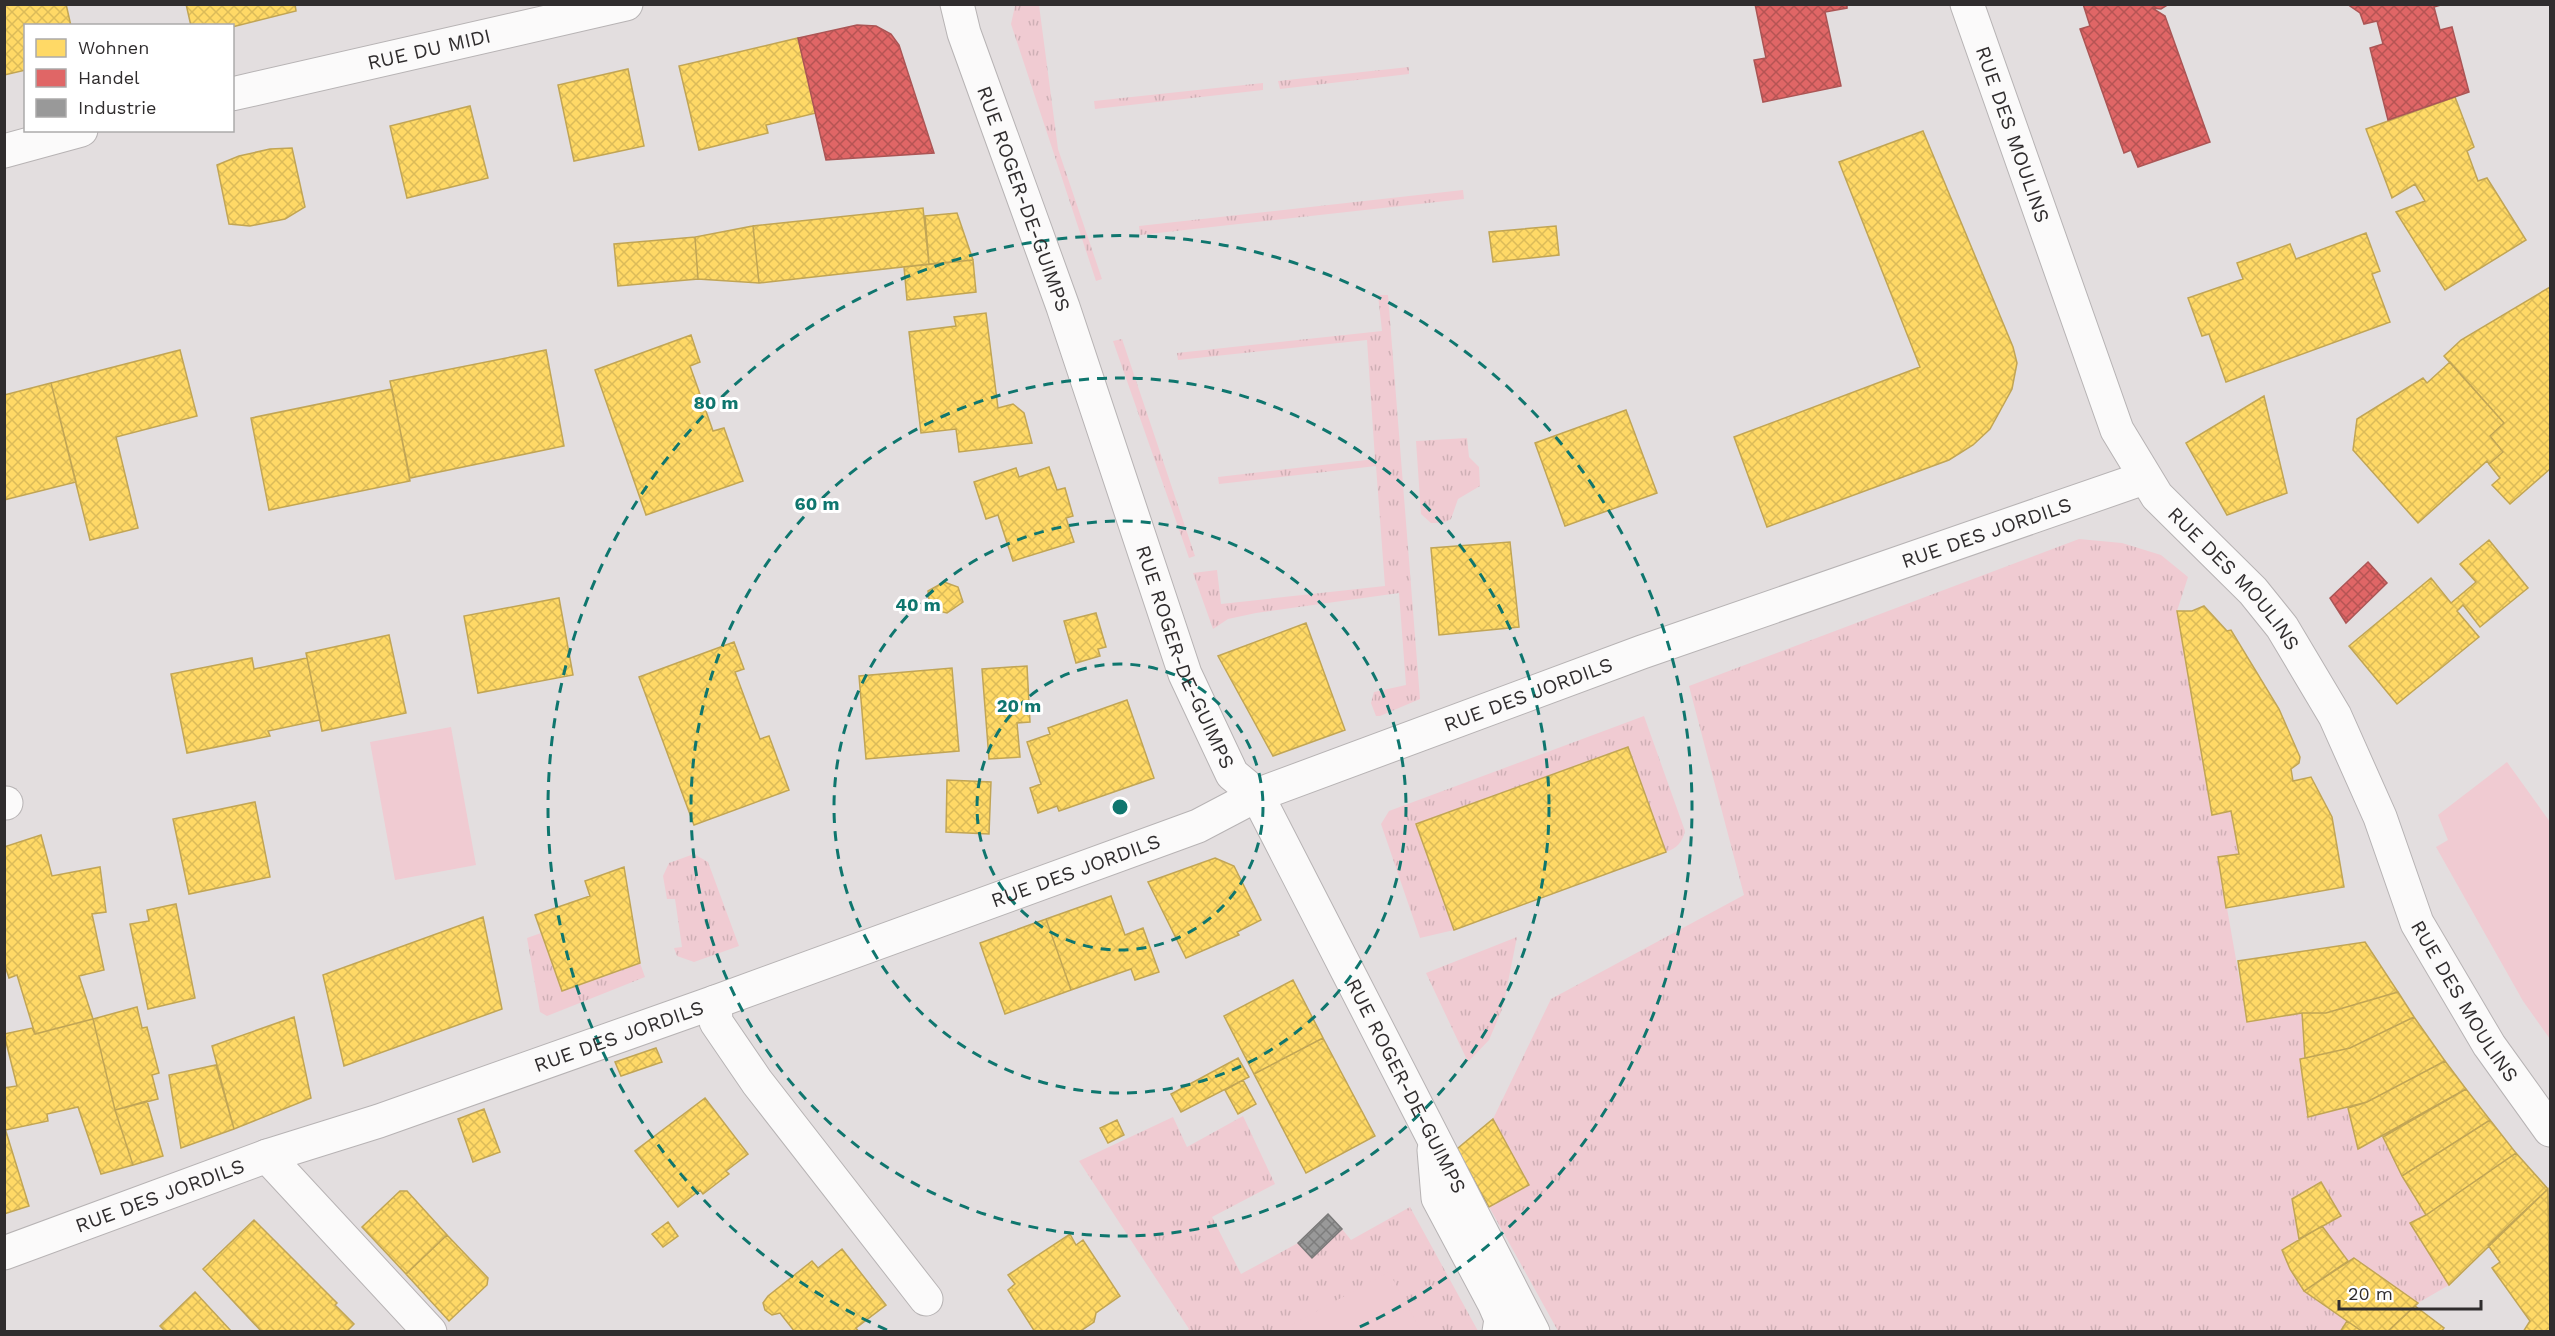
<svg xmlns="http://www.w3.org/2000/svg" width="2555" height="1336" viewBox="0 0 2555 1336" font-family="'Work Sans',sans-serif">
	<defs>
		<pattern id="grass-tufts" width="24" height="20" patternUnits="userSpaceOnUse" patternTransform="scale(1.5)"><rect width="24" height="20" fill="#f0cbd2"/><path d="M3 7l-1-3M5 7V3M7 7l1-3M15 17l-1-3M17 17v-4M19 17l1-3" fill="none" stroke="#ceafb5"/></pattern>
		<pattern id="homes-cross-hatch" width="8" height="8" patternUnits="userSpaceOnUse" patternTransform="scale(1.5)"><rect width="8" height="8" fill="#ffd966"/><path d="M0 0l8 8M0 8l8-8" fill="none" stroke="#dbbb59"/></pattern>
		<pattern id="shops-cross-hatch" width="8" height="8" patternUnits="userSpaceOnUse" patternTransform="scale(1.5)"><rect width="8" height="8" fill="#e06666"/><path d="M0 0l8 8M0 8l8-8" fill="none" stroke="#b65454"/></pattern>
		<pattern id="industry-cross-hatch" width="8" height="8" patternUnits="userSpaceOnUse" patternTransform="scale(1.5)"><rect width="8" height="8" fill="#999"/><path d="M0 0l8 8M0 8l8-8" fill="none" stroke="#7d7d7d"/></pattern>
	</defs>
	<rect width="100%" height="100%" fill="#e3dedf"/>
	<path fill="url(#grass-tufts)" d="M 1015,6 L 1039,5 L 1058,149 L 1102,279 L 1096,281 L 1011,24 Z
		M 1409,67 L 1409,74 L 1280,89 L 1278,81 Z
		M 1263,83 L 1263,90 L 1095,109 L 1094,101 Z
		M 1463,190 L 1464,199 L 1140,235 L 1139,226 Z
		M 1378,295 L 1388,295 L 1420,699 L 1380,716 L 1376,716 L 1371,703 L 1374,692 L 1406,685 L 1399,593 L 1256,613 L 1228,619 L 1213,629 L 1193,573 L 1217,570 L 1221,604 L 1385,586 L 1376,466 L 1219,484 L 1218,477 L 1375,459 L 1367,340 L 1178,360 L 1177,353 L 1382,331 Z
		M 1122,339 L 1195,556 L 1189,558 L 1113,341 Z
		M 1467,438 L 1469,457 L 1479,467 L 1480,486 L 1458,499 L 1451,519 L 1443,523 L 1431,523 L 1421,514 L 1416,441 Z
		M 2079,539 L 2122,543 L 2161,555 L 2188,577 L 2177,611 L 2212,814 L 2231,811 L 2239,854 L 2218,857 L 2247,1022 L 2302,1013 L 2305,1058 L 2300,1060 L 2308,1116 L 2348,1108 L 2358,1148 L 2383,1137 L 2402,1176 L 2426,1215 L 2410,1223 L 2449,1285 L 2418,1303 L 2354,1258 L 2348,1261 L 2322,1226 L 2341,1216 L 2321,1183 L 2293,1199 L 2299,1239 L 2282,1250 C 2299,1293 2311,1296 2347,1321 L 2340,1331 L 1558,1331 L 1457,1149 L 1493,1119 L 1551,999 L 1744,895 L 1689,686 Z
		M 1644,716 L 1685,831 C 1682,843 1677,848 1666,852 L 1628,747 L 1416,824 L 1454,930 L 1420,938 L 1381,824 L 1389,811 Z
		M 694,854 L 708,862 L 739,946 L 694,962 L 677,956 L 674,948 L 682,947 L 675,899 L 667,899 L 663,876 L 669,863 Z
		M 541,933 L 562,991 L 640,963 L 645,977 L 547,1016 L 540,1012 L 527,938 Z
		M 1517,937 L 1503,1007 L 1489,1040 L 1468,1062 L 1426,973 Z
		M 1243,1116 L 1275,1184 L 1212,1217 L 1241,1274 L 1298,1243 L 1312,1257 L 1342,1229 L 1351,1240 L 1410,1207 L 1478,1331 L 1187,1331 L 1189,1329 L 1079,1161 L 1173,1117 L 1187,1147 Z"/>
	<path fill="#f0cbd2" d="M 451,727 L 476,865 L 395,880 L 370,742 Z
		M 2507,762 L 2550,822 L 2550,1039 L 2523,1001 L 2436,847 L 2448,840 L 2438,815 Z
		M 1389,1272 L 1421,1331 L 1295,1331 L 1291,1325 Z"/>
	<path fill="url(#homes-cross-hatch)" stroke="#c1a555" stroke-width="1.5" d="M 4,4 L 66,4 L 71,26 L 26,26 L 26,70 L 4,75 Z
		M 186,4 L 295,4 L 296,11 L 232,27 L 191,26 Z
		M 798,38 L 816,113 L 766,125 L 768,133 L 699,150 L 679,66 Z
		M 628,69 L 644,146 L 574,161 L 558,85 Z
		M 2455,97 L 2474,147 L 2467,151 L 2478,181 L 2487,178 L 2526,240 L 2445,290 L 2396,212 L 2425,201 L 2415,184 L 2392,198 L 2366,129 Z
		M 470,106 L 488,178 L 407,198 L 390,126 Z
		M 1923,131 L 2013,347 L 2017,363 L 2012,389 L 1990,429 L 1973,445 L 1949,460 L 1767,527 L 1734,437 L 1920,367 L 1839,162 Z
		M 292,148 L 305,207 L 285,219 L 250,226 L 229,224 L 217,165 L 239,156 L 270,149 Z
		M 923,208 L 929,264 L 759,283 L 753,226 Z
		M 957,213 L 973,260 L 929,264 L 925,216 Z
		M 753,226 L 759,283 L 698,279 L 695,237 Z
		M 1556,226 L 1559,255 L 1493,262 L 1489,232 Z
		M 2366,233 L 2380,271 L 2372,274 L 2390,322 L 2226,382 L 2209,334 L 2202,336 L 2188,298 L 2243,279 L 2237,263 L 2290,244 L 2296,259 Z
		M 695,237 L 698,279 L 618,286 L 614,244 Z
		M 973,260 L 976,292 L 907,300 L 904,267 Z
		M 2550,287 L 2550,469 L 2510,504 L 2492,485 L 2500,478 L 2489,464 L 2503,452 L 2490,436 L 2504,423 L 2444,356 L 2461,340 Z
		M 986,313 L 998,408 L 1013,404 L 1024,413 L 1032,443 L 959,452 L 956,429 L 921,433 L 909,332 L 956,326 L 954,317 Z
		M 691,335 L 700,362 L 690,366 L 713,431 L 724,428 L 743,481 L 646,515 L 595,370 Z
		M 180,350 L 197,416 L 116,437 L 138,528 L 90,540 L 51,383 Z
		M 546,350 L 564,446 L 410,478 L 390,381 Z
		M 2450,362 L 2504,423 L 2490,436 L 2503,452 L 2489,464 L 2487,461 L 2418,523 L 2353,450 L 2357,419 L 2423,378 L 2427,383 Z
		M 51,383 L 76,482 L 4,500 L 4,395 Z
		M 392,389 L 410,481 L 269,510 L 251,418 Z
		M 2264,396 L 2287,493 L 2227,515 L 2186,443 Z
		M 1626,410 L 1657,493 L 1565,526 L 1535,443 Z
		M 1049,467 L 1057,490 L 1065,488 L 1073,516 L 1066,518 L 1074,542 L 1013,561 L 998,515 L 986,519 L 974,482 L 1016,468 L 1019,477 Z
		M 2489,540 L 2528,588 L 2480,627 L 2463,605 L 2457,611 L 2479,637 L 2397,704 L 2349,646 L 2431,578 L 2451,603 L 2476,582 L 2460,564 Z
		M 1510,542 L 1519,627 L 1439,635 L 1431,548 Z
		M 944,582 L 958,587 L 963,602 L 947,613 L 930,609 L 928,591 Z
		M 559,598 L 573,675 L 478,693 L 464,616 Z
		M 2204,606 L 2227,631 L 2231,630 L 2279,709 L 2300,757 L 2299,763 L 2291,769 L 2293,781 L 2311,777 L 2332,817 L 2344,887 L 2226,908 L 2218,857 L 2239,854 L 2231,811 L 2212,815 L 2177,611 L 2192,611 Z
		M 1096,613 L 1106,647 L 1098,649 L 1100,656 L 1076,663 L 1064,621 Z
		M 1306,623 L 1345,730 L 1273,756 L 1218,656 Z
		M 389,635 L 406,713 L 322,731 L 306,653 Z
		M 734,642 L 744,669 L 735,672 L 760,739 L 769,736 L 789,790 L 694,825 L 639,677 Z
		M 252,658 L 254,669 L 307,658 L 320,720 L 268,731 L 270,736 L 187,753 L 171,674 Z
		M 1027,666 L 1030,722 L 1017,723 L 1020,757 L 989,759 L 982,669 Z
		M 952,668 L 959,751 L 866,759 L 859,676 Z
		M 1127,700 L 1154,778 L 1059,811 L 1057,806 L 1038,813 L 1030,788 L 1041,784 L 1027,742 L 1050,734 L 1048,728 Z
		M 1628,747 L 1666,852 L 1454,930 L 1416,824 Z
		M 947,780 L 991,782 L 989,834 L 946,832 Z
		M 255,802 L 270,877 L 189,894 L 173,819 Z
		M 41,835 L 52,876 L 100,867 L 106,912 L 92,914 L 104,970 L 79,976 L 93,1019 L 35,1034 L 17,975 L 9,978 L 4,963 L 4,847 Z
		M 1215,858 L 1234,866 L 1261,920 L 1237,932 L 1239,935 L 1186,958 L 1148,882 Z
		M 624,867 L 640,963 L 562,991 L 535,915 L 590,896 L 585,881 Z
		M 1111,896 L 1125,935 L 1143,928 L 1159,972 L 1135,980 L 1131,969 L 1071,990 L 1046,919 Z
		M 176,904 L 195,998 L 148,1009 L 130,924 L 149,921 L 147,910 Z
		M 483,917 L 502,1009 L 344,1066 L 323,975 Z
		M 1046,919 L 1071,990 L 1005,1014 L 980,943 Z
		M 2365,942 L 2398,992 L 2326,1013 L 2302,1013 L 2247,1022 L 2238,961 Z
		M 1293,980 L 1323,1038 L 1254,1074 L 1224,1016 Z
		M 2398,992 L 2414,1017 L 2350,1048 L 2305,1058 L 2302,1013 L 2326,1013 Z
		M 137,1007 L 142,1028 L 147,1027 L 159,1073 L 152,1075 L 158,1099 L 115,1110 L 93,1019 Z
		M 294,1017 L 311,1098 L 234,1129 L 212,1046 Z
		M 2414,1017 L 2445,1061 L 2367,1102 L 2308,1117 L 2300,1059 L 2350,1048 Z
		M 93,1019 L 115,1110 L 133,1165 L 101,1174 L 78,1107 L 47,1114 L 48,1121 L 6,1130 L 4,1125 L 4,1088 L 17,1086 L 4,1034 L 32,1028 L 35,1034 Z
		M 1323,1038 L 1375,1136 L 1306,1173 L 1254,1074 Z
		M 656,1048 L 662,1062 L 621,1076 L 615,1062 Z
		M 1238,1058 L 1249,1077 L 1181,1112 L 1171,1094 Z
		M 2445,1061 L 2466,1089 L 2358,1149 L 2348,1108 L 2367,1102 Z
		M 216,1065 L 234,1129 L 181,1148 L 169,1075 Z
		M 1243,1080 L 1256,1104 L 1238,1114 L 1225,1090 Z
		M 2466,1089 L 2490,1120 L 2402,1176 L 2383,1137 Z
		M 705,1098 L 748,1154 L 726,1171 L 729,1174 L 703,1194 L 700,1190 L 678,1207 L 635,1151 Z
		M 147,1101 L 163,1156 L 133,1165 L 115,1110 Z
		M 484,1109 L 500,1152 L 473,1162 L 458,1119 Z
		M 1493,1119 L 1529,1185 L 1489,1207 L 1457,1149 Z
		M 1117,1120 L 1124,1135 L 1108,1143 L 1100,1128 Z
		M 2490,1120 L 2516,1153 L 2426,1215 L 2402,1176 Z
		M 4,1125 L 29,1206 L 4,1214 Z
		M 2516,1153 L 2548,1189 L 2449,1285 L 2410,1223 L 2426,1215 Z
		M 2321,1182 L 2341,1216 L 2299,1239 L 2292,1199 Z
		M 2548,1189 L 2550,1332 L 2523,1332 L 2530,1321 L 2492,1268 L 2500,1262 L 2488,1245 Z
		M 400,1191 L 407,1191 L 447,1235 L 406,1274 L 362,1227 Z
		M 254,1220 L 337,1303 L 335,1305 L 354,1324 L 346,1332 L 262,1332 L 203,1269 Z
		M 668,1222 L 678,1236 L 663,1247 L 652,1234 Z
		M 2322,1226 L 2348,1261 L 2304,1291 L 2290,1269 L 2282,1250 Z
		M 1070,1234 L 1076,1245 L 1083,1240 L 1120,1296 L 1096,1313 L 1094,1322 L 1079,1332 L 1035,1332 L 1008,1290 L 1015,1284 L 1008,1275 Z
		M 447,1235 L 488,1278 L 487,1285 L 449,1321 L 406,1274 Z
		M 842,1249 L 886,1305 L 856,1328 L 859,1332 L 795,1332 L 780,1313 L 772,1315 L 765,1310 L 763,1303 L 768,1296 L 812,1261 L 818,1268 Z
		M 2354,1258 L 2418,1303 L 2387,1332 L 2363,1332 L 2304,1291 Z
		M 195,1292 L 232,1332 L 166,1332 L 160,1326 Z
		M 2415,1306 L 2444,1328 L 2441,1332 L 2387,1332 Z
		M 2347,1321 L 2363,1332 L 2340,1332 Z"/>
	<path fill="url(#shops-cross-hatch)" stroke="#ab5555" stroke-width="1.5" d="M 1755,4 L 1847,4 L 1847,8 L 1825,12 L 1841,86 L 1763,102 L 1754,60 L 1766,58 Z
		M 2083,4 L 2169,4 L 2161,9 L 2152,8 L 2165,16 L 2210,142 L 2138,167 L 2131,150 L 2124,153 L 2080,29 L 2090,26 Z
		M 2347,4 L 2444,4 L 2434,7 L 2440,30 L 2452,27 L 2469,92 L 2388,120 L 2370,48 L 2383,44 L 2377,21 L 2364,24 L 2360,13 Z
		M 857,25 L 876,26 L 891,34 L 899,45 L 934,153 L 826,160 L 798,38 Z
		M 2368,562 L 2387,583 L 2346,623 L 2330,598 Z"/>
	<path fill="url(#industry-cross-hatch)" stroke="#7a7979" stroke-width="1.5" d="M 1328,1214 L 1342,1229 L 1312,1258 L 1298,1243 Z"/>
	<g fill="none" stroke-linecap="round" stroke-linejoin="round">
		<g stroke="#b7b3b4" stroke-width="35">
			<g id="minor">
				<path id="s1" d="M 957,4 L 964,33 L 1063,307 L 1185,674 L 1232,774 L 1257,795 L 1533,1332"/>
				<path id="s2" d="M 1967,4 L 2117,430 L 2157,496 L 2253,591 L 2282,627 L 2335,716 L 2380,817 L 2417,923 L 2489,1045 L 2550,1130"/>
				<path d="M 4,803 L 6,803"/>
				<path d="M 715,1002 L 716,1022 L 757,1082 L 926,1299"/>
				<path d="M 1434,1150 L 1438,1198 L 1494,1303 L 1501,1319 L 1499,1332"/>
				<path d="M 267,1156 L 430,1332"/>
				<path id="s3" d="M 4,1253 L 267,1156 L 379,1121 L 715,1002 L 1198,826 L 1257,795 L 1642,652 L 2144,478"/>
			</g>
		</g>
		<g stroke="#b7b3b4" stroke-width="35">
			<g id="major">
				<path id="s4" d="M 232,94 L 626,4"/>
				<path d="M 4,151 L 81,130"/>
			</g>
		</g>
		<use href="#minor" stroke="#fbfafa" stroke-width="33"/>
		<use href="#major" stroke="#fbfafa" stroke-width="33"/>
	</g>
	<g fill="none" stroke="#0f766e" stroke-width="3" stroke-dasharray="10 8">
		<circle cx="1120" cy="807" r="143"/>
		<circle cx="1120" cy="807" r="286"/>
		<circle cx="1120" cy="807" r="429"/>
		<path d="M887 1330A572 572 0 1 1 1353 1330"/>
	</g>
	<g text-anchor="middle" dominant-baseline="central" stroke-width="6" stroke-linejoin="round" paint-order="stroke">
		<g font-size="20" fill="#302d2e" stroke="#fff">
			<text stroke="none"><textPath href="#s4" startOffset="202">RUE DU MIDI</textPath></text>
			<text stroke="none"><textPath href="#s2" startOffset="138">RUE DES MOULINS</textPath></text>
			<text stroke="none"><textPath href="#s1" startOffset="206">RUE ROGER-DE-GUIMPS</textPath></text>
			<text stroke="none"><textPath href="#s3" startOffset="2110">RUE DES JORDILS</textPath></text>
			<text stroke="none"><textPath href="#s2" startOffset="642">RUE DES MOULINS</textPath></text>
			<text stroke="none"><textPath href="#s1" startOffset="692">RUE ROGER-DE-GUIMPS</textPath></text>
			<text stroke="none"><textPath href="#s3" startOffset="1624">RUE DES JORDILS</textPath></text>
			<text stroke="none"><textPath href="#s3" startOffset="1138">RUE DES JORDILS</textPath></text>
			<text stroke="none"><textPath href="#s2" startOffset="1128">RUE DES MOULINS</textPath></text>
			<text stroke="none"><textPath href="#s3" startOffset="652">RUE DES JORDILS</textPath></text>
			<text stroke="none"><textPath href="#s1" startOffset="1178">RUE ROGER-DE-GUIMPS</textPath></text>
			<text stroke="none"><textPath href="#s3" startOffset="166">RUE DES JORDILS</textPath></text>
		</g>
	</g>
	<circle cx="1120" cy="807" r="9" fill="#0f766e" stroke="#fff" stroke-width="3"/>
	<g font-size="18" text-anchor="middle" font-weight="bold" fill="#0f766e" stroke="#fff" stroke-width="6" stroke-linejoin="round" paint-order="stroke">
		<text x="716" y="409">80 m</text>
		<text x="817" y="510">60 m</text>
		<text x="918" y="611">40 m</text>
		<text x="1019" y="712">20 m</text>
	</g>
	<rect width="2555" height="1336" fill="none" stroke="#302d2e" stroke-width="12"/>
	<rect x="24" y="24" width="210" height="108" fill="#ffffff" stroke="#acabab" stroke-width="1.5"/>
	<rect x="36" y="39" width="30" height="18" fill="#ffd966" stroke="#acabab" stroke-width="1.5"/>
	<text x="78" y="54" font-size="18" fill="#302d2e">Wohnen</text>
	<rect x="36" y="69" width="30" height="18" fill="#e06666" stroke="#acabab" stroke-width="1.5"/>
	<text x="78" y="84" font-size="18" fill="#302d2e">Handel</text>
	<rect x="36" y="99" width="30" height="18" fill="#999999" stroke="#acabab" stroke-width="1.5"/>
	<text x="78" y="114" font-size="18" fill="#302d2e">Industrie</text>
	<path d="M2339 1300v9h142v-9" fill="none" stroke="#302d2e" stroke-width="3"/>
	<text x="2348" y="1300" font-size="18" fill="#302d2e" stroke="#ffffff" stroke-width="4.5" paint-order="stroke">20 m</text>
</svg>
